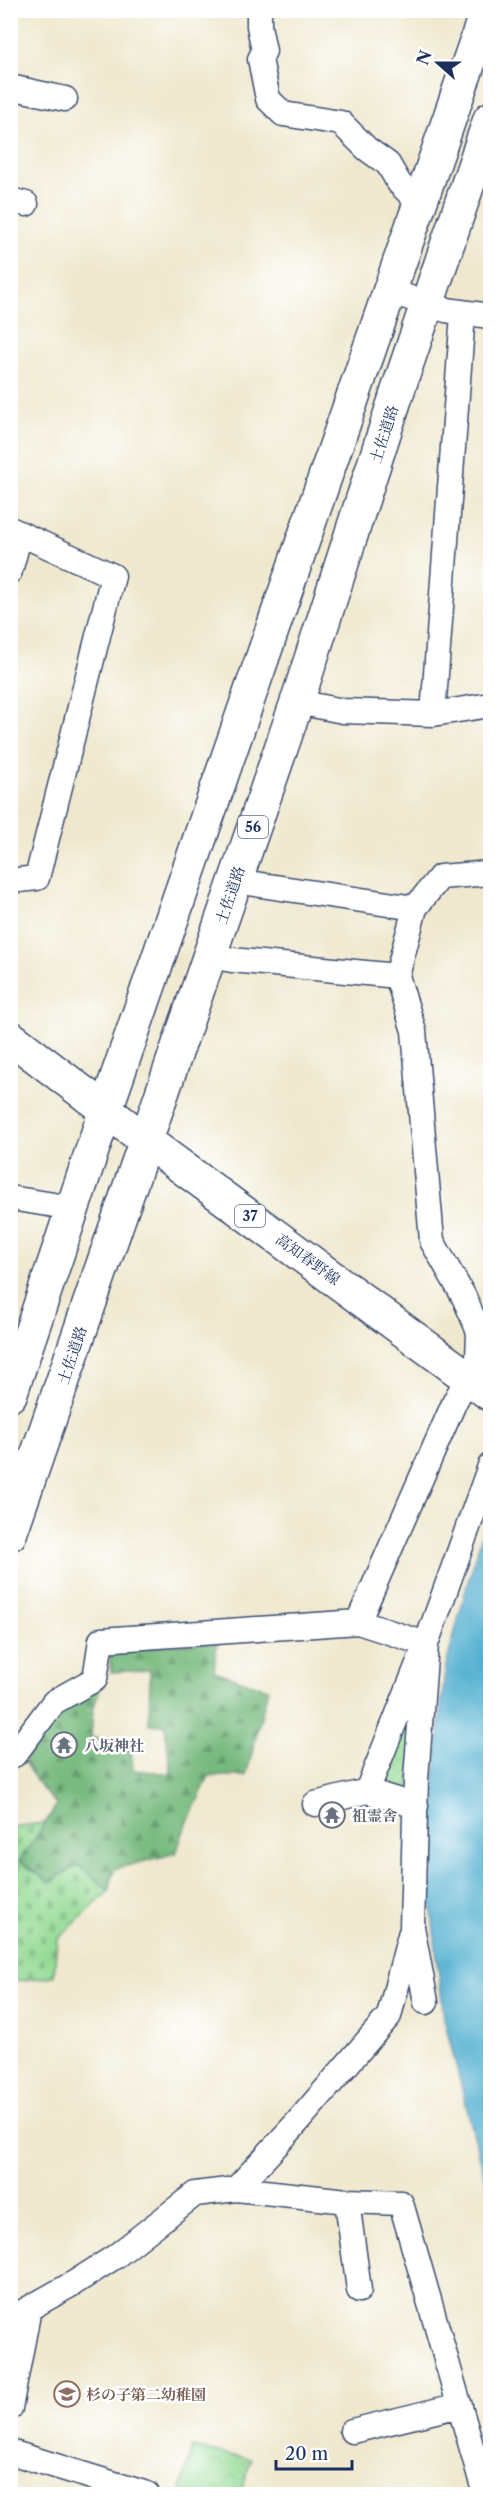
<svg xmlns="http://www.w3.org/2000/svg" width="501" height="2505" viewBox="0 0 501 2505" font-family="'Libre Caslon Text','Noto Serif JP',serif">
	<defs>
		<pattern id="grass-dots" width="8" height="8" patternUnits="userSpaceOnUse" patternTransform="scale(1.5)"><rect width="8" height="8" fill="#94da94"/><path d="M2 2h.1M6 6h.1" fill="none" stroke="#7fbb82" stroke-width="1.8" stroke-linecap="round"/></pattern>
		<pattern id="forest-firs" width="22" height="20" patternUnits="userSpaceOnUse" patternTransform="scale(1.5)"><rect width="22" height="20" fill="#77ba7e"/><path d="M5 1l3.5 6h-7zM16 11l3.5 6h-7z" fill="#61986a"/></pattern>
		<pattern id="cemetery-stones" width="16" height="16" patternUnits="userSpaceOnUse" patternTransform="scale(1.5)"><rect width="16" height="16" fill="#94da94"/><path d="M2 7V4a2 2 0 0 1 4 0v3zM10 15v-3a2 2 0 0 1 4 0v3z" fill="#7fbb82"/></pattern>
		<pattern id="park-crowns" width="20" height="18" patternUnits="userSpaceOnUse" patternTransform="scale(1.5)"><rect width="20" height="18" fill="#94da94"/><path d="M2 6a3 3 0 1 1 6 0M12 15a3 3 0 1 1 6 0" fill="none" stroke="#7fbb82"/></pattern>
	</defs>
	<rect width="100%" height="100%" fill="#fff"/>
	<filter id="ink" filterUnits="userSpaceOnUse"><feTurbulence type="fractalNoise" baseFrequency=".0167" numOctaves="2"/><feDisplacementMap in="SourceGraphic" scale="12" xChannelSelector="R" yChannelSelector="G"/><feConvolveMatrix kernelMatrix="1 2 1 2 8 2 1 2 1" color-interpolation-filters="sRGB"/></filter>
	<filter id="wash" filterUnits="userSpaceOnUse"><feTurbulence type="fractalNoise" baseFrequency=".008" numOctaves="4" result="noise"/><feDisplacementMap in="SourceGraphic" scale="24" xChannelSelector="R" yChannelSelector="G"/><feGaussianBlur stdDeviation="1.35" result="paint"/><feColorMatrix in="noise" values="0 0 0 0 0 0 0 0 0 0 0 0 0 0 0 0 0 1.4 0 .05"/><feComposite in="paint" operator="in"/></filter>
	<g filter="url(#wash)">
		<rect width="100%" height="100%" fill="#efe8ce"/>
		<path fill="url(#grass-dots)" stroke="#588479" stroke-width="1.5" d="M 417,1683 L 409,1795 L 388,1791 L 380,1775 Z"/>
		<path fill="url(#forest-firs)" stroke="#49746e" stroke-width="1.5" d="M 217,1642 L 214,1671 L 268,1689 L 246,1776 L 209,1776 L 184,1830 L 176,1853 L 114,1869 L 109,1891 L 78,1865 L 49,1882 L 19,1860 L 50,1816 L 56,1804 L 40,1786 L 24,1762 L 56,1707 L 102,1683 L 93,1709 L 91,1737 L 131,1750 L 133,1770 L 171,1774 L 165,1725 L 149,1724 L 150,1670 L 111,1672 L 109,1650 Z"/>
		<path fill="url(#cemetery-stones)" stroke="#588479" stroke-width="1.5" d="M 45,1823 L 19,1861 L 49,1882 L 78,1865 L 109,1891 L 57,1940 L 54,1976 L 16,1981 L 10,1975 L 11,1827 Z"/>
		<path fill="url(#park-crowns)" stroke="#588479" stroke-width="1.5" d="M 192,2448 L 251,2459 L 241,2494 L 180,2494 Z"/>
		<path fill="#52b0d0" stroke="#367097" stroke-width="1.5" d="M 490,1508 L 490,2198 L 444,2019 L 431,1904 L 434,1784 L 445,1670 L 467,1585 Z"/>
	</g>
	<g filter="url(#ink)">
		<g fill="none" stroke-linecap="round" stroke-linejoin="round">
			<g stroke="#3b4b6f" stroke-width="27">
				<path id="street" d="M 259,10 L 259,26 L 264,51 L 260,59 L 268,99 L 283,114 L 341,123 L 367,149 L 388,164 L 399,183 L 420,204
					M 10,87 L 65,99
					M 10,200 L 26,204
					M 389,291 L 446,310 L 490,316
					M 10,529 L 113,576 L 37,878 L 10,881
					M 10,571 L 20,534
					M 297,702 L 343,711 L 433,714 L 490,705
					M 433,714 L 463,314
					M 235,881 L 415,908
					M 209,956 L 232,960 L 397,976
					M 10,1198 L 73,1208
					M 10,1756 L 14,1755 L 54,1702 L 95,1679 L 101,1640 L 358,1622
					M 367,1791 L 416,1806
					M 315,1804 L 367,1791 L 426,1644 L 358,1622 L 455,1401 L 478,1359 L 479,1332 L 464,1297 L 432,1241 L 414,1031 L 397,976 L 415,908 L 440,877 L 490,873
					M 426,2002 L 412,1927 L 416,1779 L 426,1644 L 490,1466
					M 236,2189 L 294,2126 L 389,2016 L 410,1935
					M 347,2201 L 359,2290
					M 10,2319 L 74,2283 L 116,2256 L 195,2194 L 236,2189 L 347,2201 L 401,2203 L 485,2494
					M 10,2408 L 29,2309
					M 352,2431 L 460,2405
					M 10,2452 L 147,2494"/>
			</g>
			<g stroke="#3b4b6f" stroke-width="36">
				<path id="primary" d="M 10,1037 L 145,1140 L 490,1394"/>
			</g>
			<g stroke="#3b4b6f" stroke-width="36">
				<path id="highway" d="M 10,1395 L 106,1109 L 487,10
					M 10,1534 L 297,702 L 400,384 L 490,119"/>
			</g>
			<use href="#street" stroke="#fff" stroke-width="24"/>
			<use href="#primary" stroke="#fff" stroke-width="33"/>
			<use href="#highway" stroke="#fff" stroke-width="33"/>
		</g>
	</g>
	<defs>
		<g id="temple-ring" transform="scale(1.35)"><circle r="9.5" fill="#fff" stroke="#6b7280" stroke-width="1.5"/><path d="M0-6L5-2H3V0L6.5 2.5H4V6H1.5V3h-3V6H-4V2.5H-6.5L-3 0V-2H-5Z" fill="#6b7280"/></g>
		<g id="school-ring" transform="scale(1.35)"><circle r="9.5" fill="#fff" stroke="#8d6e63" stroke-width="1.5"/><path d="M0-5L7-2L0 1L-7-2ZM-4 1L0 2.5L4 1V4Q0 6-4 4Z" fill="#8d6e63"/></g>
	</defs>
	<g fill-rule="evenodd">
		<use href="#temple-ring" x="64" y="1745"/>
		<use href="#temple-ring" x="332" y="1815"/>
		<use href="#school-ring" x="67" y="2394"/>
	</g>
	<g text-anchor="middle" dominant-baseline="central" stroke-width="5" stroke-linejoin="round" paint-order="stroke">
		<g fill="#fff" stroke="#5f6d8e" stroke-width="1.5">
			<rect x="238" y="816" width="30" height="22" rx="4.5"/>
			<rect x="235" y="1205" width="30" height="22" rx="4.5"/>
		</g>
		<g font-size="14" font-weight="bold" fill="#1b2f5e">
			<text x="253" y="827">56</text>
			<text x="250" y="1216">37</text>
		</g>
		<g font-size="15" fill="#1b2f5e" stroke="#fff">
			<text transform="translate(384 434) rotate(-72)">土佐道路</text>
			<text transform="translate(230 895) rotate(-71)">土佐道路</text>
			<text transform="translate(308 1259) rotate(36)">高知春野線</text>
			<text transform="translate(72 1355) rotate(-71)">土佐道路</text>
		</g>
		<g font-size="15" font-weight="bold" fill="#5b616d" stroke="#fff" text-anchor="start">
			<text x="84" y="1745">八坂神社</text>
			<text x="352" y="1815">祖霊舎</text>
		</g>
		<g font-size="15" font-weight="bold" fill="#785e54" stroke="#fff" text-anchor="start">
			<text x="86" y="2394">杉の子第二幼稚園</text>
		</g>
	</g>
	<rect width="501" height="2505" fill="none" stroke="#fff" stroke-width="36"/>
	<g transform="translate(438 63) rotate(291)" stroke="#ffffff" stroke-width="4.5" paint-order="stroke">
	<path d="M0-4.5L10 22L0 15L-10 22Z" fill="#1b2f5e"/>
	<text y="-9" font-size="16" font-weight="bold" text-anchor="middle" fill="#1b2f5e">N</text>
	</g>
	<path d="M276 2460v9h76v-9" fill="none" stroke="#1b2f5e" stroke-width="3"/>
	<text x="285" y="2460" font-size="18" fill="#1b2f5e" stroke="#ffffff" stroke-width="4.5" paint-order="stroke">20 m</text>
</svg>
